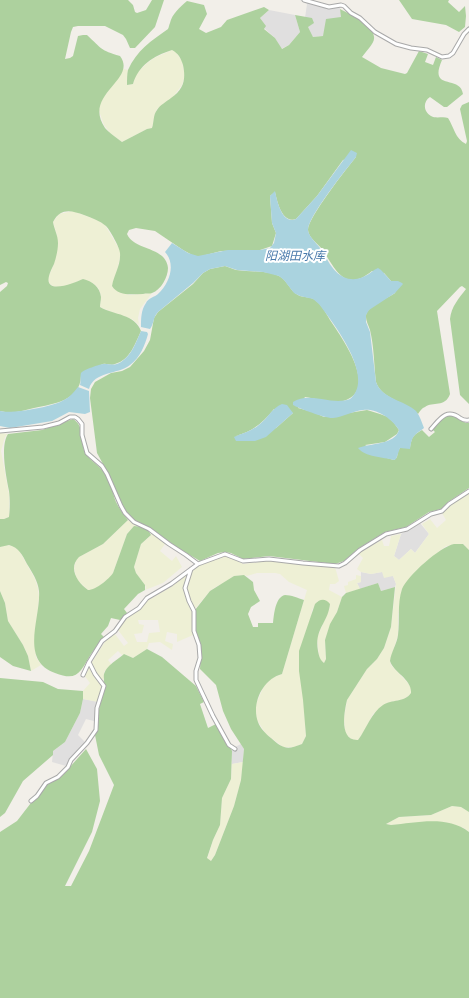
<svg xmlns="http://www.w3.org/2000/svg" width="469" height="998" viewBox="0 0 469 998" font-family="Overpass,'Noto Sans SC',sans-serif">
	<rect width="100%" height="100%" fill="#f2efe9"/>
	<path fill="#e0dfdf" d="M 300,0 L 311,0 L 311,2 L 333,6 L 339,5 L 342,17 L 323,36 L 313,37 L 308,30 L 305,18 L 307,4 Z
		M 269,10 L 295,15 L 300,32 L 289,45 L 281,49 L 275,38 L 264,28 L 260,18 Z
		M 420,523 L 429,534 L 415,553 L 411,549 L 399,560 L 394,556 L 401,534 Z
		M 361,572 L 371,574 L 382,572 L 393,576 L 396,584 L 395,587 L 381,591 L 378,583 L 360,589 L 357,583 L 361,582 Z
		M 83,699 L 100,702 L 98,722 L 86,719 L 78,735 L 86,743 L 66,766 L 52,762 L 53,751 L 65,742 L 80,713 Z
		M 241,744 L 244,749 L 243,762 L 232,764 L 231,749 Z"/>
	<path fill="#eef0d5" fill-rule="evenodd" d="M 172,50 L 176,52 L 182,61 L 185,76 L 182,85 L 173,97 L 157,109 L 155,114 L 152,128 L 147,129 L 122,142 L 110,133 L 104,125 L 99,111 L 100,102 L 121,74 L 123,69 L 128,70 L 127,85 L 133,84 L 136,74 L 146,64 L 154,58 Z
		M 73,211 L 97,220 L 105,225 L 118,247 L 121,252 L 117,272 L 112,286 L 129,295 L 152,293 L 140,309 L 138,318 L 139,325 L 132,319 L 109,311 L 100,307 L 101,295 L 98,288 L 94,284 L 83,279 L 67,286 L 58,287 L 53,286 L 49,283 L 48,278 L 54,264 L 57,236 L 53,222 L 59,214 Z
		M 0,433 L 8,434 L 5,437 L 1,451 L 9,494 L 9,517 L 4,519 L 0,519 Z
		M 469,494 L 469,550 L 463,544 L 446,546 L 418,569 L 402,589 L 398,616 L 398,635 L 390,661 L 391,665 L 407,682 L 412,689 L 411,694 L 404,699 L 387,703 L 373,714 L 365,730 L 358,740 L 354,740 L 350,738 L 346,735 L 345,731 L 344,718 L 347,700 L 367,669 L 377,659 L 384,648 L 391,627 L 396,584 L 393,576 L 384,578 L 382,572 L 371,574 L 361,572 L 357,569 L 363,558 L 358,553 L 382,540 L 384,546 L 389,546 L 391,536 L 401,534 L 394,556 L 399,560 L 411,549 L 415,553 L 429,534 L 422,524 L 430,519 L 437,528 L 446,520 L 442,513 L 455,502 Z
		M 128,520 L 137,526 L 134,526 L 127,534 L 113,573 L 111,577 L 97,588 L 92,590 L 88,590 L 78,581 L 76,577 L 74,568 L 76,560 L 79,557 L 103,544 Z
		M 151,532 L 165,544 L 160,551 L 172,561 L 176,556 L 182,567 L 163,583 L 145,590 L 146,587 L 136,573 L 134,567 L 141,544 L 148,538 L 151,535 Z
		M 6,545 L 13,546 L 19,550 L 35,579 L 38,588 L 39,597 L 35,643 L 36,657 L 41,665 L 31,671 L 28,656 L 23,645 L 8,621 L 5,603 L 0,591 L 0,547 Z
		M 220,557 L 230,557 L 243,564 L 267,561 L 335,567 L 339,581 L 335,584 L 330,584 L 329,590 L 342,597 L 337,612 L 325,640 L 326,659 L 324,663 L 320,660 L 319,656 L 317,638 L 330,607 L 318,601 L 312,610 L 303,693 L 306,736 L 302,744 L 294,747 L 283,747 L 266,734 L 257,720 L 255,710 L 256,704 L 264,686 L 272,678 L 282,674 L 307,590 L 289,582 L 280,574 L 275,573 L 257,573 L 247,576 L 244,575 L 234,576 L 225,583 L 217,586 L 210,591 L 193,611 L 193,635 L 177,642 L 177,634 L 167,632 L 165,641 L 173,644 L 172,650 L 160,642 L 149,643 L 147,649 L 133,658 L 124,654 L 122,655 L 118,651 L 108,660 L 112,665 L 104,672 L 104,679 L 102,680 L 103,686 L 98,702 L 83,699 L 83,691 L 90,683 L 84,675 L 106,640 L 115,634 L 124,646 L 128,643 L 118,630 L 126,617 L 133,613 L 147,601 L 171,587 L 198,566 ZM 138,620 L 158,620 L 160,632 L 149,633 L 147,642 L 137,642 L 134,634 L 142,633 L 144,625 L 139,624 Z
		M 356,575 L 361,576 L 361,582 L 357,583 L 360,589 L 346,593 L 344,586 L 348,585 L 348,582 L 356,579 Z
		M 243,762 L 241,780 L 234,806 L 215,855 L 211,861 L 207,859 L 213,840 L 220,825 L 222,798 L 231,779 L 232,764 Z
		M 452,806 L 461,807 L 469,812 L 469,832 L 464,828 L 444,822 L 391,825 L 386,824 L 399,817 L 431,815 Z"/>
	<path fill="#add19e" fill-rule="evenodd" d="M 0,0 L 128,0 L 133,5 L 135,12 L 137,13 L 146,10 L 152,0 L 164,0 L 155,27 L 135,48 L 130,48 L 126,39 L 123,35 L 105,26 L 78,26 L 73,27 L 71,32 L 65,59 L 70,58 L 73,56 L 78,36 L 83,35 L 87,35 C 102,49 100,50 120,56 C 138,80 82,94 105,128 C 109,133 116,137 122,142 L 147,129 L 152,128 C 154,122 153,115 157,110 C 160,105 166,102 171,98 C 184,89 186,79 183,65 C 181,58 178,53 172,50 C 153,56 139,65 133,84 L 127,85 C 127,80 127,74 128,70 C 136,51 152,40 168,29 C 169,27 169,25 170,23 C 172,14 180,7 187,1 L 204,5 L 207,14 L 199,29 L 206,33 L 221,27 L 227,20 L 264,7 L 269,10 L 260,18 L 266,26 L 264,29 L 275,38 L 282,49 L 289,45 L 300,32 L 295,15 L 312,18 L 314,23 L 308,27 L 313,37 L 323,36 L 326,19 L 341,17 L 340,9 C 349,14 376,26 374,39 C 374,43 365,53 362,57 L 381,68 L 405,74 L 407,73 L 419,51 L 428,54 L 425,62 L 433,65 L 436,57 L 442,60 C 428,92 460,74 463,94 L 447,107 L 444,107 L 430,97 C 423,101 423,112 431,116 C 436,119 443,116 448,118 C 454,127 455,139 466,144 L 467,141 L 460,109 L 462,105 L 469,102 L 469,404 L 460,395 L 450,319 C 451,307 459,298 466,289 L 462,286 L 460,287 L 437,311 L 450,394 C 445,408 433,401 425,407 C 422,408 420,411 418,414 C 406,401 382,400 376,382 C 374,365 374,346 370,330 C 368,324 364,318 367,312 C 371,305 388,298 395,293 L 398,281 L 391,281 L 384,273 L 372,271 C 344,294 335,268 322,249 C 318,244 308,237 308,230 C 307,219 347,168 356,157 L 343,160 L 317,196 L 296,219 C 282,224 277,201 275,192 L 270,196 L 272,223 L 276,233 L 272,246 L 260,250 L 221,251 L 202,256 L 194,256 L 183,250 L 155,231 L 136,228 L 129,230 L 127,234 C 134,251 166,246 168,268 C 168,277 161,290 152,293 C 150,294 146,293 143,294 C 132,294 119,297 112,286 C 114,275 121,265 120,253 C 120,248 110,230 106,226 C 100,221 92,218 84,215 C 72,211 61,207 53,222 C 54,229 58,235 58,243 C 58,250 56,258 54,264 C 52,268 50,272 49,276 C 44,296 76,282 83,279 C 92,281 100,287 101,297 C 101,300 100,304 100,307 C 114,315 135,314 141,331 C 135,344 130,360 115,364 C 111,366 107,363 103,364 C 95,367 88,372 81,376 C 80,401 53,404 34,408 C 22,411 12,414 0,411 L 0,292 L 7,286 L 8,283 L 6,282 L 0,285 Z
		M 399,0 L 449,0 L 448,2 L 459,12 L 465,6 L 466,16 L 465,27 L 459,32 L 446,25 L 412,19 Z
		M 225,266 C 229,267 232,269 236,270 C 250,272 266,270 279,276 C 287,280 290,291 298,295 C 303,298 310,296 315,300 C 322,305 326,313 330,320 C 340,335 375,383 350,398 C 338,406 318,399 305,397 L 298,408 L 313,412 L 324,417 L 367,410 L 380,414 L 388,417 L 394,423 L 399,430 L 397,434 L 385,442 L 365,445 L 387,458 L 394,460 L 397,457 L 398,451 L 400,448 L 410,448 C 412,437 412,436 422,430 L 429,437 L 435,432 L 432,429 L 444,416 L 451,415 L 466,423 L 469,423 L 469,488 L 448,502 L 441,509 L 429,512 L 406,527 L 385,532 L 359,548 L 344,561 L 335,564 L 269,556 L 243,559 L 231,553 L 225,552 L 218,553 L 200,561 L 178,548 L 153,530 L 133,519 L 122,506 L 109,475 L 97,453 L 90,398 L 91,389 L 95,382 L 111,373 L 122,371 L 130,367 L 144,351 L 150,340 L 154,318 L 158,312 L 193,284 L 203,273 L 210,269 ZM 274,409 L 293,413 L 276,428 L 236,436 C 253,431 263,423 274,409 Z
		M 73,419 C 84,425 81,441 84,450 C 88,460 99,465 105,473 C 112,482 112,492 116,502 C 119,508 124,515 128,520 L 103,544 L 79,557 C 68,568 77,582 88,590 C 96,590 109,579 113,573 L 127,534 L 134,526 C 140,526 149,529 151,535 L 141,544 L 134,567 L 136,573 L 145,585 L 145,590 L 138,594 L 124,609 L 127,613 L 120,620 L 111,618 L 108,626 L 101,634 L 104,637 C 100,643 95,648 91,654 C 80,672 78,682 55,673 C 19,660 41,618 39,591 C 38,581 32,572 27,564 C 22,554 19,548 9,545 L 0,547 L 0,519 L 4,519 L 9,517 C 10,509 10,499 9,491 C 6,476 0,446 8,434 L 42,430 Z
		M 454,544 L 463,544 L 469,550 L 469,812 L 461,807 L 452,806 L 431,815 L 399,817 L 386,824 L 391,825 C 416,823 447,815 469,832 L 469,998 L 0,998 L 0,832 L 17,821 L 44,786 L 61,777 L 86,749 L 97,769 L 100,801 L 92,832 L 65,886 L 71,886 L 89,851 L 114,785 L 99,755 L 95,735 L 104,679 C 102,668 116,661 124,654 L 133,658 L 147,649 L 162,657 L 196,686 L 204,702 L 200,704 L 208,728 L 216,724 L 232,751 L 231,779 L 222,798 L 220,825 L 213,840 L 207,858 L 211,861 L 215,855 L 234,806 L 241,780 L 244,749 L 231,729 L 223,711 L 216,685 L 200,669 L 201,649 L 195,628 L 195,610 L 210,591 L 234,576 L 244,575 L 253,582 L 254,590 L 260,601 L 251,607 L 248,614 L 253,627 L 258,627 L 258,623 L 273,623 C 274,615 275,597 285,595 C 291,595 298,598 304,600 L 282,674 C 263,679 251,703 258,722 C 260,728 266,734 271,738 C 283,749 287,750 302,744 L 306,736 L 303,700 L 299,671 L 299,651 L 315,604 C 320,599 325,598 330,604 C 328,623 314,629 318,651 C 319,656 320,660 324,663 L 326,659 L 325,640 L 330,624 L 337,612 L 342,597 L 346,593 L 378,583 L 381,591 L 395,587 L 391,627 L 384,648 L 377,659 L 367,669 L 347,700 C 344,713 339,741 358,740 C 367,728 371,713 383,705 C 392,699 404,703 411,693 C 412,679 394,673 390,661 C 391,652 397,644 398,635 C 400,620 397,604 402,589 C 408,575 440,547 454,544 Z
		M 0,591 L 5,603 L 8,621 L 23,645 L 28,656 L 31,671 L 13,666 L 0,657 Z
		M 0,678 L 43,682 L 58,689 L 83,691 L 83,699 L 80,713 L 65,742 L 53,751 L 53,755 L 23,781 L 5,813 L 0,817 Z"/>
	<path fill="#aad3df" d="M 351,150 L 357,153 L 356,157 C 347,168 307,218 308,230 C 308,237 322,248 325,255 C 332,271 346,286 365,276 C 370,274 373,270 378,268 L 381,270 L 391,281 L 398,281 L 402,283 L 403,284 L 395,293 L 369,310 L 366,315 L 366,322 L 370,332 L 376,382 C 382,399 404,400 416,411 C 420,416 422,423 424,428 C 413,436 412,436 410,449 L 400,448 L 396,459 L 394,460 C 383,457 365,457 358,448 C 370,443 395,445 399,430 C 392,419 377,408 363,410 C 353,411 343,417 333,418 C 327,419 298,408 293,405 L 293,402 C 310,391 331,406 350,399 C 376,377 333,323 319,304 L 313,299 L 300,296 L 294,293 L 284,280 L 279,276 L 263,272 L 237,270 L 225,266 L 210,269 L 203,273 L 193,283 L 158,312 C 153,317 154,324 150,329 L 141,327 C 141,319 141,310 146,303 C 148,298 155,297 158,294 C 170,283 176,264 165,252 L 172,243 L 188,253 L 198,256 L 228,250 L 260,250 L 270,248 L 274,243 L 276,233 L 272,223 L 270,196 L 275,191 C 277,201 282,225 296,219 L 317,196 Z
		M 141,331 L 147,332 L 148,334 C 145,345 140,358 130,365 C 117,375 94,371 89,389 L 80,385 C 81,382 80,376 81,373 C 83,370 100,364 104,364 C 111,364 115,366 121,362 C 132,355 136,342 141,331 Z
		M 78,387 L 89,391 L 90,412 L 85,414 L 69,412 L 52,421 L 10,428 L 0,426 L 0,411 C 12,414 53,407 64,400 C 70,397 74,392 78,387 Z
		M 282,404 L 287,405 L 293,413 L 266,437 L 255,441 L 236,441 L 234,437 C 244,433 252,431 260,424 C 268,418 272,408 282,404 Z"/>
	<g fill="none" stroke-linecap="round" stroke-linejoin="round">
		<g stroke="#a9a9a9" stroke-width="5">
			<path id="minor" d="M 304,0 L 329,7 L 341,5 L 344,6 L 351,13 L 360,18 L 375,32 L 396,44 L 411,48 L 427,50 L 442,57 L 449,56 L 453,53 L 464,34 L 469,29
				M 431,429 C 440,419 446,408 460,418 C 463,420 465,421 469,420
				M 0,431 L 43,427 L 59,423 L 70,417 L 75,417 L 78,419 L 82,424 L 82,435 L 87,453 L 102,466 L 107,474 L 121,506 L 125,513 L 134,522 L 149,529 L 169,544 L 186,555 L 198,564
				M 191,569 L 185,588 L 189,601 L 194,611 L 194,631 L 199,645 L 200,658 L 196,671 L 196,680 L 213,716 L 229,745 L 235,749
				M 83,675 L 89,662 L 102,641 L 115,631 L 125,617 L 139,608 L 147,598 L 171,584 L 198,564 L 225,554 L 243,561 L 269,559 L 303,563 L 339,566 L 345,563 L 360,550 L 386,534 L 407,529 L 431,514 L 442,511 L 449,504 L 469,491
				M 31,801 L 37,796 L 46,783 L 58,777 L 68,767 L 71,760 L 87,743 L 96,730 L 97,708 L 104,686 L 95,674 L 89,662"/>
		</g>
		<use href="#minor" stroke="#fff" stroke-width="3"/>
	</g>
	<g text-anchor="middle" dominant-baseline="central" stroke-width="4" stroke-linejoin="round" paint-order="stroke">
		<g font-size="12" font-style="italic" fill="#4a7aab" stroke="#fff">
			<text x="295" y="257">阳湖田水库</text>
		</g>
	</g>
</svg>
